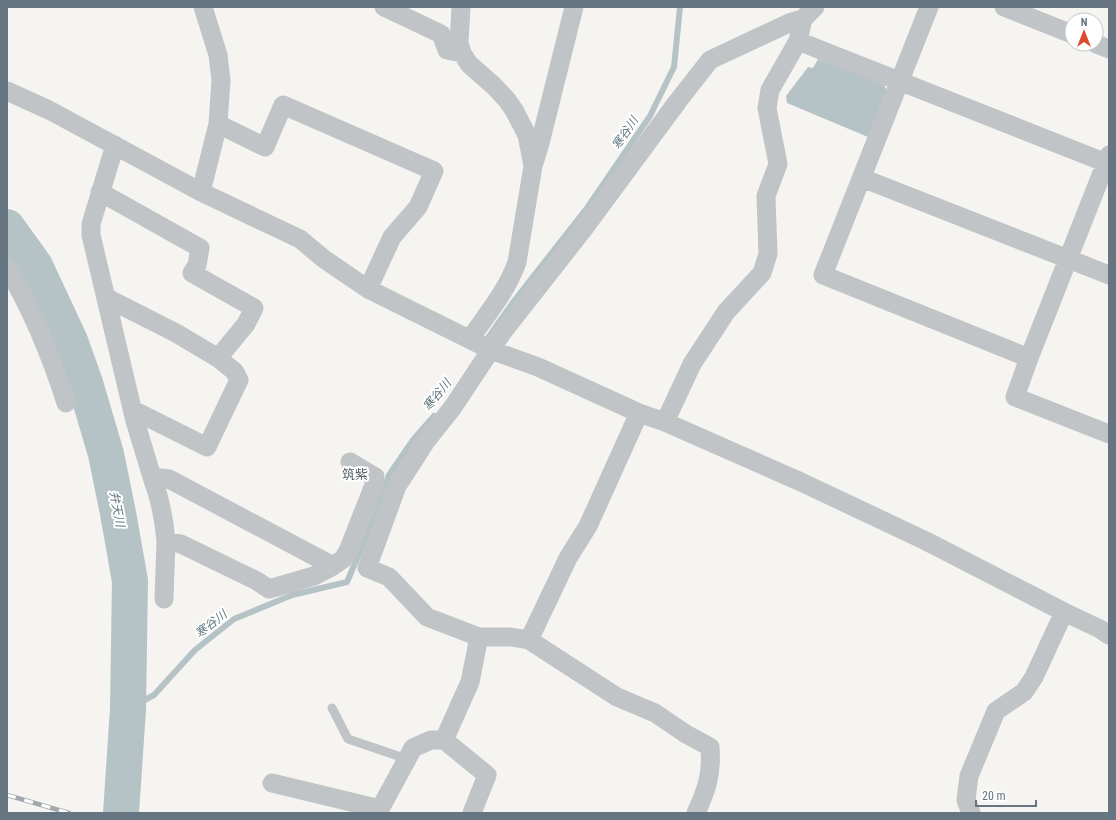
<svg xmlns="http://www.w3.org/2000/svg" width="1116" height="820" viewBox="0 0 1116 820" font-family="'Roboto Condensed','Noto Sans JP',sans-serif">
	<rect width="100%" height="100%" fill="#f5f4f1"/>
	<path fill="#b6c3c6" d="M 818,59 L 884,84 L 887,92 L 868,137 L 787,103 L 786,96 L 808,67 L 813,68 Z"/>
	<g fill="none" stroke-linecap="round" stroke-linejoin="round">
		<path stroke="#b6c3c6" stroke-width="6" d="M 483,345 L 514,301 L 587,208 L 650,116 L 674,67 L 680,7
			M 128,709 L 154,695 L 195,650 L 234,619 L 292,595 L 347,582 L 378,509 L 389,475 L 413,440 L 434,416"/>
		<path stroke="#b6c3c6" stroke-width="36" d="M 7,227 L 35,266 L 70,341 L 85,383 L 106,454 L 118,513 L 130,581 L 128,709 L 121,813"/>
		<path stroke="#c0c4c7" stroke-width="9" d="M 332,708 L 348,739 L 407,759"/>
		<path stroke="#c0c4c7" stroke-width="19" d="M 384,7 L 441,34 L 447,50 L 462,53
			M 461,7 L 459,43 L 462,53 L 469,64 L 494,86 L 507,100 L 514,110 L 527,135 L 533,166 L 517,262 C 507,291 487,314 470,339
			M 929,7 L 823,275 L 1029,358
			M 1004,7 L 1072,34
			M 798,41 L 1109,164
			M 1096,44 L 1109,49
			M 7,91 L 49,110 L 201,192 L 300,239 L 324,259 L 368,289 L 491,350 L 538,367 L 639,413 L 665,422 L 801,482 L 926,541 L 1064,612 L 1100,629 L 1109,635
			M 218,124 L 265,147 L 283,105 L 434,171 L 418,207 L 392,237 L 368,289
			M 115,145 L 91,224 L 91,235 L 135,421 L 152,477 L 169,479 L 333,566 L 314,576 L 269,589 L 257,581 L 181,544 L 166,541 C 164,518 160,498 152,477
			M 1109,155 L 1029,358 L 1015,397 L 1109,434
			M 534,163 L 540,143 L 574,7
			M 862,178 L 1109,275
			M 100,192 L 200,248 L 197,265 L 192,273 L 254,308 L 246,324 L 218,358
			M 201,192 L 218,124 L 221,80 L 218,55 L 203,7
			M 7,268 C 31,308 52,359 66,403
			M 107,298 L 176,333 L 218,358 L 234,371 L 237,376 L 239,380 L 207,447 L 133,410
			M 665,422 L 692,364 L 726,312 L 762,273 L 768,254 L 766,196 L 778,164 L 767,108 L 770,90 L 798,41 L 803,19 L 815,7
			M 333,566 L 343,559 L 348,551 L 374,485 L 375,477 L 350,462
			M 164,599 L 166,541
			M 529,640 L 568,558 L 588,526 L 639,413
			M 444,740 L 470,682 L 479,637
			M 272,783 L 380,809 L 413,748 L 431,740 L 444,740 L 487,775 L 472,813
			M 696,813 C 707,789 712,774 710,747 L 686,734 L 655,713 L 617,697 L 529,640 L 511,637 L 479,637 L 427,617 L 389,577 L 367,568 L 397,486 L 426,441 L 453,407 L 502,333 L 582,231 L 678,101 L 710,60 L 789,23 L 803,19
			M 971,813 L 966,800 L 969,776 L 996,711 L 1024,692 L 1034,677 L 1064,612"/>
		<g stroke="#a1a7ac" stroke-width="4.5">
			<path id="rail" d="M 7,795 L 69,813"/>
		</g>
		<use href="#rail" stroke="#fff" stroke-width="3" stroke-dasharray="9" stroke-linecap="butt"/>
	</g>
	<g text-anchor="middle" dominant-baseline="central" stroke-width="4" stroke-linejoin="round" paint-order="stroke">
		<g font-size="12" font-style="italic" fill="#60777e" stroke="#fff">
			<text transform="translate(625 133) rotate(-56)">寒谷川</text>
			<text transform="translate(437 395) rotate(-51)">寒谷川</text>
			<text transform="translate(117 509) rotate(79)">弁天川</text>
			<text transform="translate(211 624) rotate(-38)">寒谷川</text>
		</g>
		<g font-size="13" fill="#525e66" stroke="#fff">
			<text x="355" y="474">筑紫</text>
		</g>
	</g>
	<rect width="1116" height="820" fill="none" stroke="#657581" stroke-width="16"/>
	<g transform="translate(1084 32)"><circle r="19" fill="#ffffff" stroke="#c1c8cd"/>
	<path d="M0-3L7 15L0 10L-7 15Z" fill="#dc4c2a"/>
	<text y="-6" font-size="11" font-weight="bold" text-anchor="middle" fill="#657581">N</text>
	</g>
	<path d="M976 800v6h60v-6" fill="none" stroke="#657581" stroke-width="2"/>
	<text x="982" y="800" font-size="12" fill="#657581" stroke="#ffffff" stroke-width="3" paint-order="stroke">20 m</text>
</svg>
